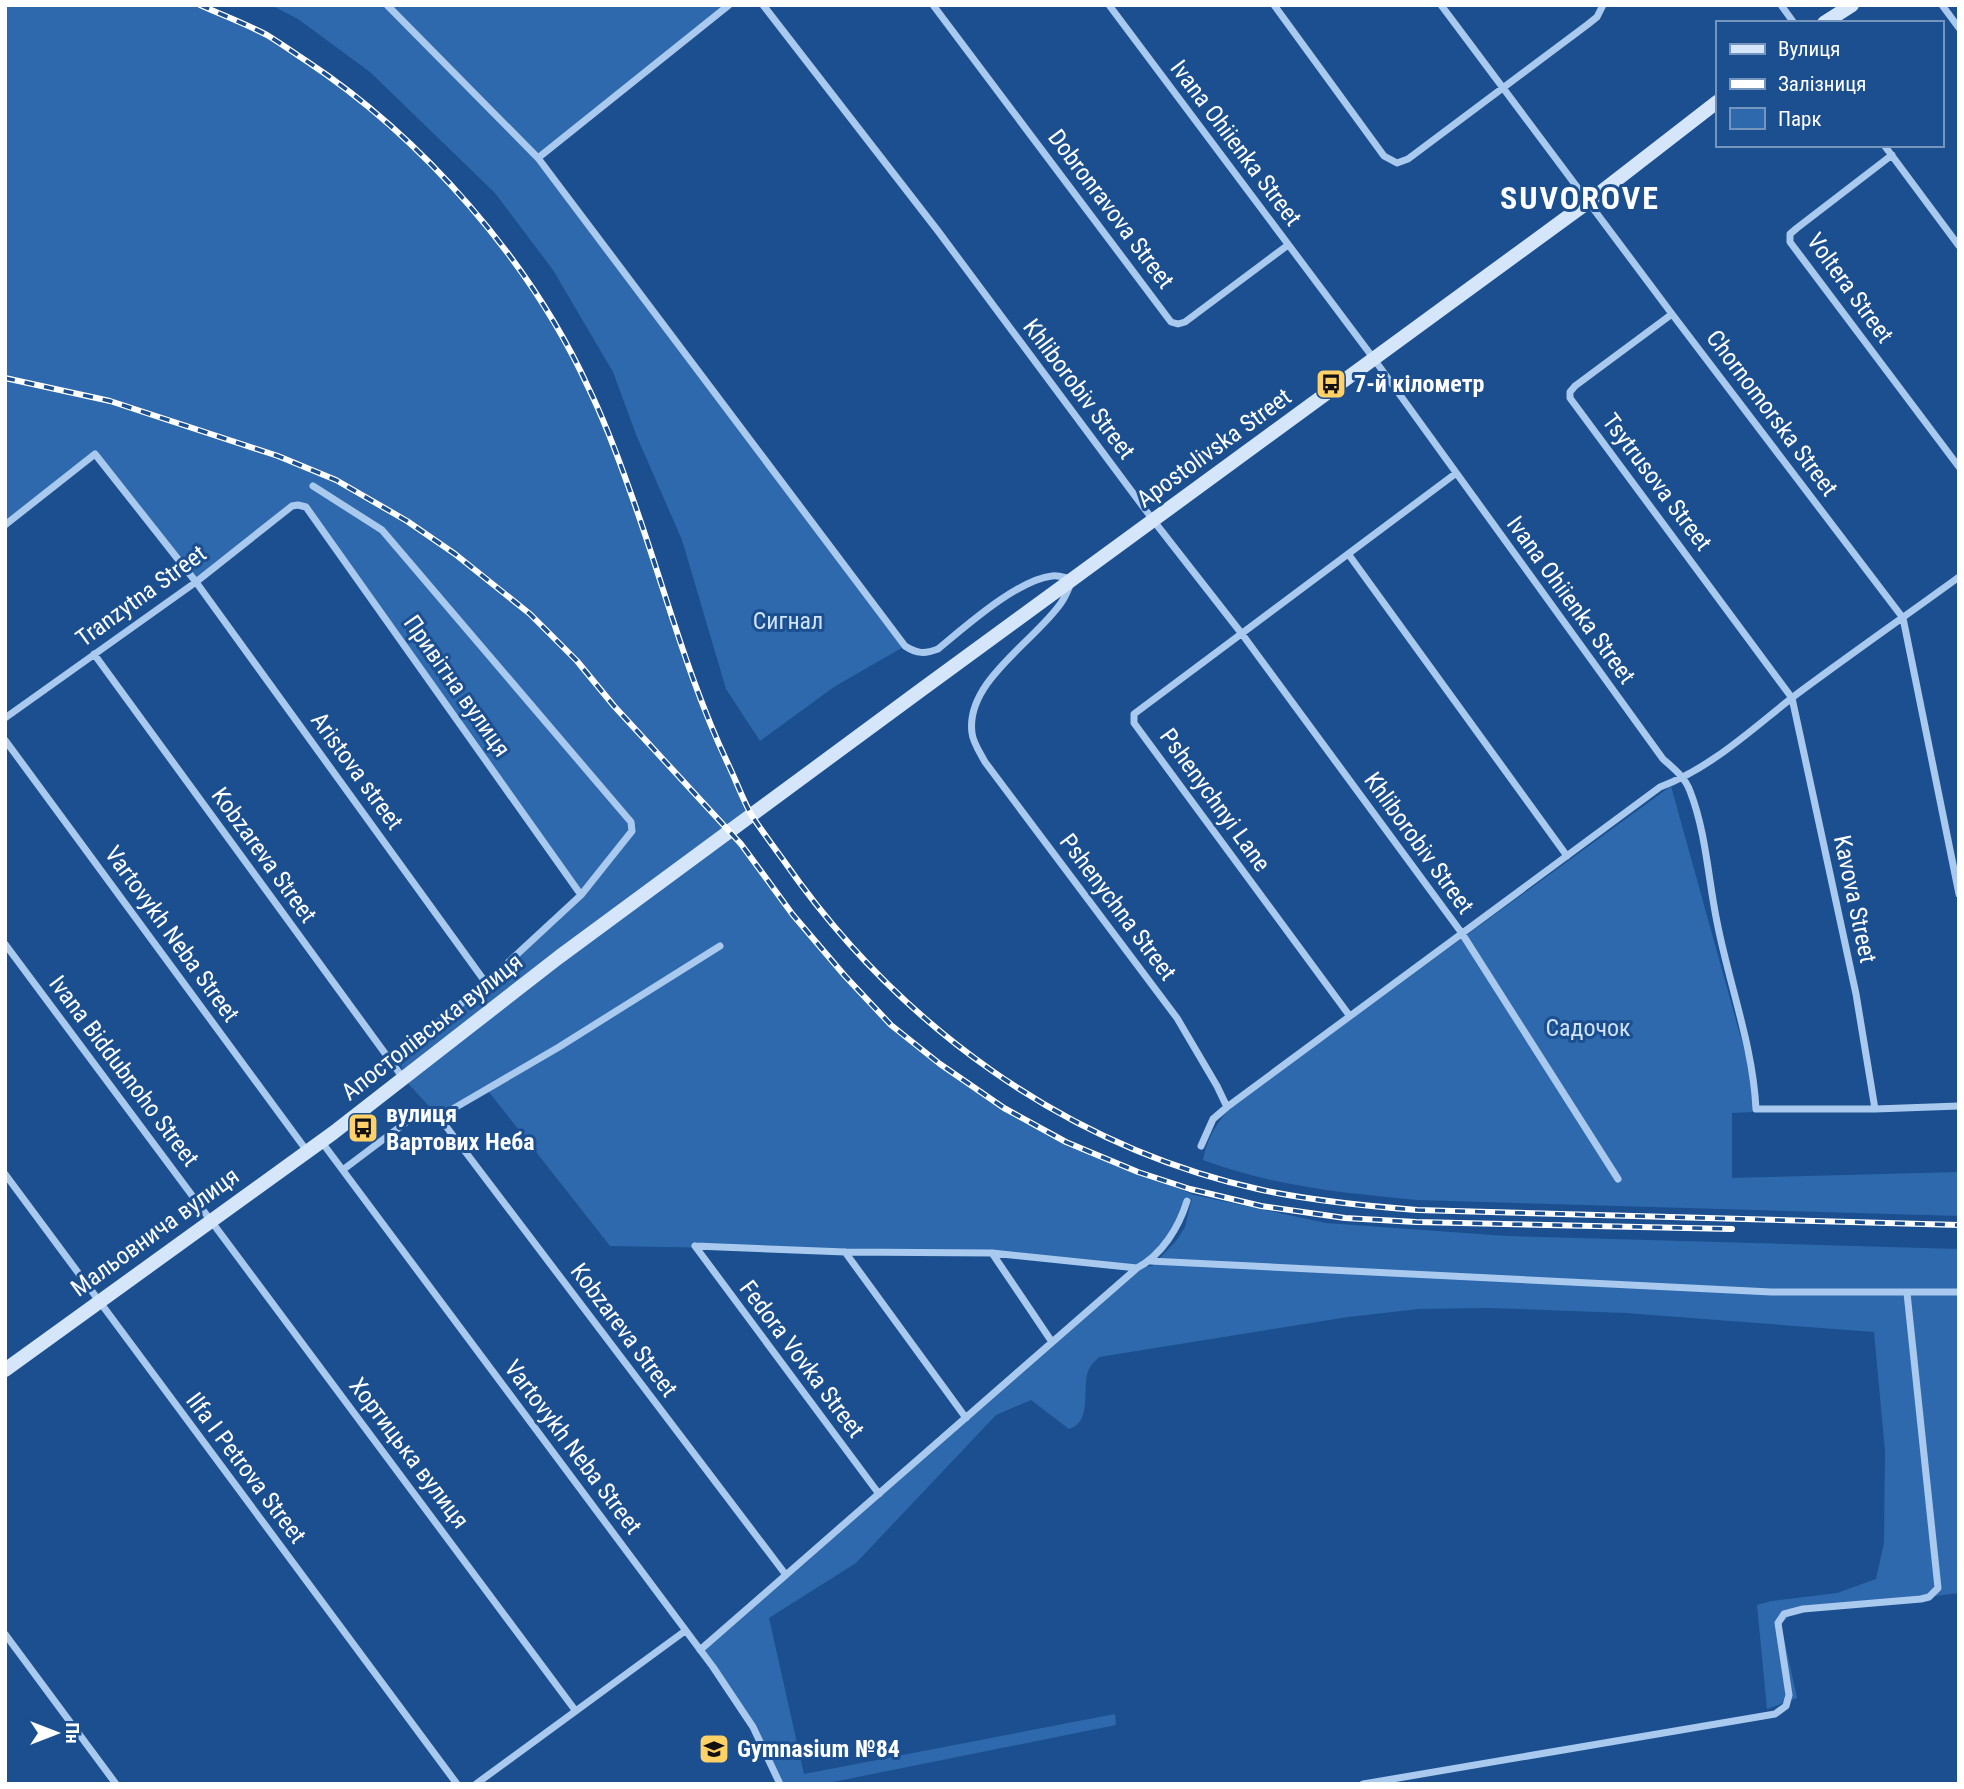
<svg xmlns="http://www.w3.org/2000/svg" width="1964" height="1789" viewBox="0 0 1964 1789" font-family="'Roboto Condensed',sans-serif">
	<rect width="100%" height="100%" fill="#1b4f8f"/>
	<path fill="#2e69ad" fill-rule="evenodd" d="M 5,5 L 200,5 L 268,36 L 349,89 L 402,136 L 454,188 L 507,251 L 550,318 L 589,387 L 629,489 L 708,723 L 751,814 L 729,831 L 794,915 L 845,976 L 891,1025 L 940,1064 L 1004,1108 L 1066,1142 L 1194,1195 L 1326,1223 L 1507,1236 L 1959,1249 L 1959,1593 L 1791,1614 L 1781,1624 L 1797,1698 L 1767,1709 L 1757,1605 L 1771,1601 L 1837,1593 L 1876,1579 L 1884,1543 L 1885,1451 L 1874,1332 L 1625,1313 L 1489,1308 L 1419,1309 L 1348,1317 L 1099,1357 C 1094,1362 1088,1368 1087,1375 C 1083,1393 1091,1423 1069,1429 L 1031,1400 L 996,1415 L 856,1563 L 769,1618 L 804,1774 L 1115,1714 L 1116,1725 L 823,1784 L 780,1784 L 753,1727 L 700,1650 L 1136,1268 L 992,1253 L 610,1246 L 489,1092 L 439,1117 L 403,1078 L 400,1054 L 486,983 L 581,894 L 306,507 L 298,505 L 196,582 L 95,454 L 5,525 ZM 1192,1198 L 1185,1227 L 1176,1241 L 1152,1266 L 1140,1267 L 1170,1237 Z
		M 271,5 L 729,5 L 539,158 L 905,646 L 834,687 L 760,741 L 726,689 L 682,540 L 637,437 L 613,372 L 553,270 L 495,193 L 370,72 L 298,19 Z
		M 1671,786 L 1752,1078 L 1754,1112 L 1732,1113 L 1732,1178 L 1959,1172 L 1959,1216 L 1417,1200 C 1344,1193 1272,1186 1203,1160 C 1207,1138 1217,1122 1232,1106 Z"/>
	<g fill="none" stroke-linecap="round" stroke-linejoin="round">
		<path stroke="#a9c9ee" stroke-width="7" d="M 387,5 L 538,158 L 905,646 C 917,654 925,654 938,649 C 965,627 1017,580 1052,576 C 1059,575 1066,578 1073,579 C 1069,587 1066,596 1061,603 C 1035,641 965,682 972,733 C 973,743 981,754 985,762 L 1177,1018 L 1217,1086 L 1227,1107
			M 763,5 L 938,231 L 1153,520 L 1242,634 L 1461,932 L 1618,1179
			M 933,5 L 1171,322 L 1178,324 L 1185,322 L 1288,245
			M 1109,5 L 1374,359 L 1663,759 C 1673,768 1685,777 1690,791 C 1706,832 1708,878 1717,922 C 1729,984 1753,1046 1756,1109 L 1875,1109 L 1959,1106
			M 1274,5 L 1384,156 L 1397,163 L 1408,159 L 1587,25 L 1597,17 L 1603,5
			M 1441,5 L 1672,314 L 1903,618 L 1959,894
			M 1781,5 L 1794,23
			M 1942,5 L 1959,28
			M 1884,145 L 1959,246
			M 1892,155 L 1797,228 L 1790,234 L 1790,242 L 1959,467
			M 538,158 L 729,5
			M 1672,314 L 1575,386 L 1570,392 L 1570,398 L 1792,698 L 1856,994 L 1875,1109
			M 313,486 L 382,530 L 631,822 L 632,831 L 581,895 L 486,983 L 391,1062
			M 5,525 L 95,454 L 196,582 L 486,983
			M 1349,555 L 1567,856
			M 94,654 L 403,1078
			M 5,718 L 196,582 L 292,506 L 298,505 L 306,507 L 581,895
			M 5,740 L 307,1151
			M 5,944 L 575,1710
			M 1349,1015 L 1134,723 L 1134,714 L 1455,474
			M 439,1117 L 559,1047 L 720,946
			M 321,1141 L 713,1667 L 753,1727 L 780,1784
			M 1201,1146 L 1213,1119 L 1227,1107 L 1660,787 C 1711,768 1751,730 1793,697 C 1848,656 1904,617 1959,577
			M 344,1169 L 409,1120 L 418,1117 L 439,1117 L 786,1575
			M 5,1174 L 457,1784
			M 695,1246 L 845,1252 L 992,1253 L 1137,1268
			M 695,1246 L 879,1494
			M 845,1252 L 966,1418
			M 992,1253 L 1052,1342
			M 1150,1261 L 1771,1292 L 1959,1292
			M 5,1634 L 116,1784
			M 700,1650 L 1137,1268 C 1162,1255 1179,1227 1187,1201
			M 476,1784 L 685,1631
			M 1363,1784 L 1775,1714 L 1786,1706 L 1789,1695 L 1778,1623 L 1784,1614 L 1803,1609 L 1921,1599 L 1929,1597 L 1938,1588 L 1907,1293"/>
		<path stroke="#d6e6fa" stroke-width="14" d="M 1824,23 L 1852,5
			M 5,1370 L 333,1133 L 559,957 L 921,690 L 1588,202 L 1717,102"/>
		<g stroke="#fff" stroke-width="6">
			<path id="rail" d="M 200,5 C 222,15 246,24 267,35 C 280,43 293,52 305,60 C 422,137 531,261 589,389 C 605,422 618,457 630,491 C 663,582 687,678 729,766 C 737,783 743,800 752,816 C 762,831 773,846 784,861 C 898,1025 1066,1147 1262,1190 C 1313,1201 1365,1206 1417,1210 L 1959,1225
				M 5,378 L 110,401 L 278,456 L 336,480 L 407,521 L 455,554 L 530,614 L 577,661 L 614,706 L 741,844 L 793,915 L 845,976 L 891,1025 L 940,1064 L 1004,1108 L 1066,1142 L 1138,1172 L 1190,1189 L 1261,1206 L 1345,1218 L 1416,1222 L 1732,1229"/>
		</g>
		<use href="#rail" stroke="#1b4f8f" stroke-width="3.5" stroke-dasharray="10" stroke-linecap="butt"/>
	</g>
	<defs>
		<g id="bus-square" transform="scale(1.575)"><rect x="-9" y="-9" width="18" height="18" rx="4" fill="#ffd166" stroke="#1b4f8f"/><path d="M-5-6H5V4H4V6H2V4H-2V6H-4V4H-5ZM-3.5-4V0h7V-4ZM-3.5 1.2v1.5H-2V1.2ZM2 1.2v1.5H3.5V1.2Z" fill="#111"/></g>
		<g id="school-square" transform="scale(1.575)"><rect x="-9" y="-9" width="18" height="18" rx="4" fill="#ffd166" stroke="#1b4f8f"/><path d="M0-5L7-2L0 1L-7-2ZM-4 1L0 2.5L4 1V4Q0 6-4 4Z" fill="#111"/></g>
	</defs>
	<g fill-rule="evenodd">
		<use href="#bus-square" x="1331" y="384"/>
		<use href="#bus-square" x="363" y="1128"/>
		<use href="#school-square" x="714" y="1749"/>
	</g>
	<g text-anchor="middle" dominant-baseline="central" stroke-width="6" stroke-linejoin="round" paint-order="stroke">
		<g font-size="24" fill="#fff" stroke="#1b4f8f">
			<text transform="translate(1236 143) rotate(53)">Ivana Ohiienka Street</text>
			<text transform="translate(1111 209) rotate(53)">Dobronravova Street</text>
			<text transform="translate(1850 288) rotate(54)">Voltera Street</text>
			<text transform="translate(1079 389) rotate(53)">Khliborobiv Street</text>
			<text transform="translate(1772 413) rotate(53)">Chornomorska Street</text>
			<text transform="translate(1214 448) rotate(-36)">Apostolivska Street</text>
			<text transform="translate(1657 482) rotate(53)">Tsytrusova Street</text>
			<text transform="translate(141 596) rotate(-36)">Tranzytna Street</text>
			<text transform="translate(1571 600) rotate(54)">Ivana Ohiienka Street</text>
			<text transform="translate(457 686) rotate(55)">Привітна вулиця</text>
			<text transform="translate(357 771) rotate(54)">Aristova street</text>
			<text transform="translate(1215 800) rotate(54)">Pshenychnyi Lane</text>
			<text transform="translate(1419 843) rotate(54)">Khliborobiv Street</text>
			<text transform="translate(264 855) rotate(54)">Kobzareva Street</text>
			<text transform="translate(1855 899) rotate(78)">Kavova Street</text>
			<text transform="translate(1118 907) rotate(53)">Pshenychna Street</text>
			<text transform="translate(172 934) rotate(54)">Vartovykh Neba Street</text>
			<text transform="translate(432 1027) rotate(-38)">Апостолівська вулиця</text>
			<text transform="translate(124 1071) rotate(53)">Ivana Biddubnoho Street</text>
			<text transform="translate(155 1232) rotate(-36)">Мальовнича вулиця</text>
			<text transform="translate(624 1330) rotate(53)">Kobzareva Street</text>
			<text transform="translate(802 1359) rotate(53)">Fedora Vovka Street</text>
			<text transform="translate(573 1447) rotate(53)">Vartovykh Neba Street</text>
			<text transform="translate(409 1453) rotate(53)">Хортицька вулиця</text>
			<text transform="translate(246 1468) rotate(53)">Ilfa I Petrova Street</text>
		</g>
		<g font-size="24" font-weight="bold" fill="#fff" stroke="#1b4f8f" text-anchor="start">
			<text x="1354" y="384">7-й кілометр</text>
			<text x="386" y="1114">вулиця<tspan x="386" dy="28">Вартових Неба</tspan></text>
			<text x="737" y="1749">Gymnasium №84</text>
		</g>
		<g font-size="24" fill="#cfe3fa" stroke="#1b4f8f">
			<text x="788" y="621">Сигнал</text>
			<text x="1588" y="1028">Садочок</text>
		</g>
		<g font-size="32" font-weight="bold" letter-spacing="2" fill="#fff" stroke="#1b4f8f">
			<text x="1580" y="198">SUVOROVE</text>
		</g>
	</g>
	<rect width="1964" height="1789" fill="none" stroke="#ffffff" stroke-width="14"/>
	<rect x="1716" y="21" width="228" height="126" fill="#1b4f8f" stroke="#7695bc" stroke-width="2"/>
	<rect x="1730" y="44" width="35" height="10" fill="#d6e6fa" stroke="#7695bc" stroke-width="2"/>
	<text x="1778" y="56" font-size="21" fill="#ffffff">Вулиця</text>
	<rect x="1730" y="79" width="35" height="10" fill="#ffffff" stroke="#7695bc" stroke-width="2"/>
	<text x="1778" y="91" font-size="21" fill="#ffffff">Залізниця</text>
	<rect x="1730" y="108" width="35" height="21" fill="#2e69ad" stroke="#7695bc" stroke-width="2"/>
	<text x="1778" y="126" font-size="21" fill="#ffffff">Парк</text>
	<g transform="translate(56 1733) rotate(90)" stroke="#1b4f8f" stroke-width="5" paint-order="stroke">
	<path d="M0-5L12 26L0 18L-12 26Z" fill="#ffffff"/>
	<text y="-10" font-size="19" font-weight="bold" text-anchor="middle" fill="#ffffff">Пн</text>
	</g>
</svg>
